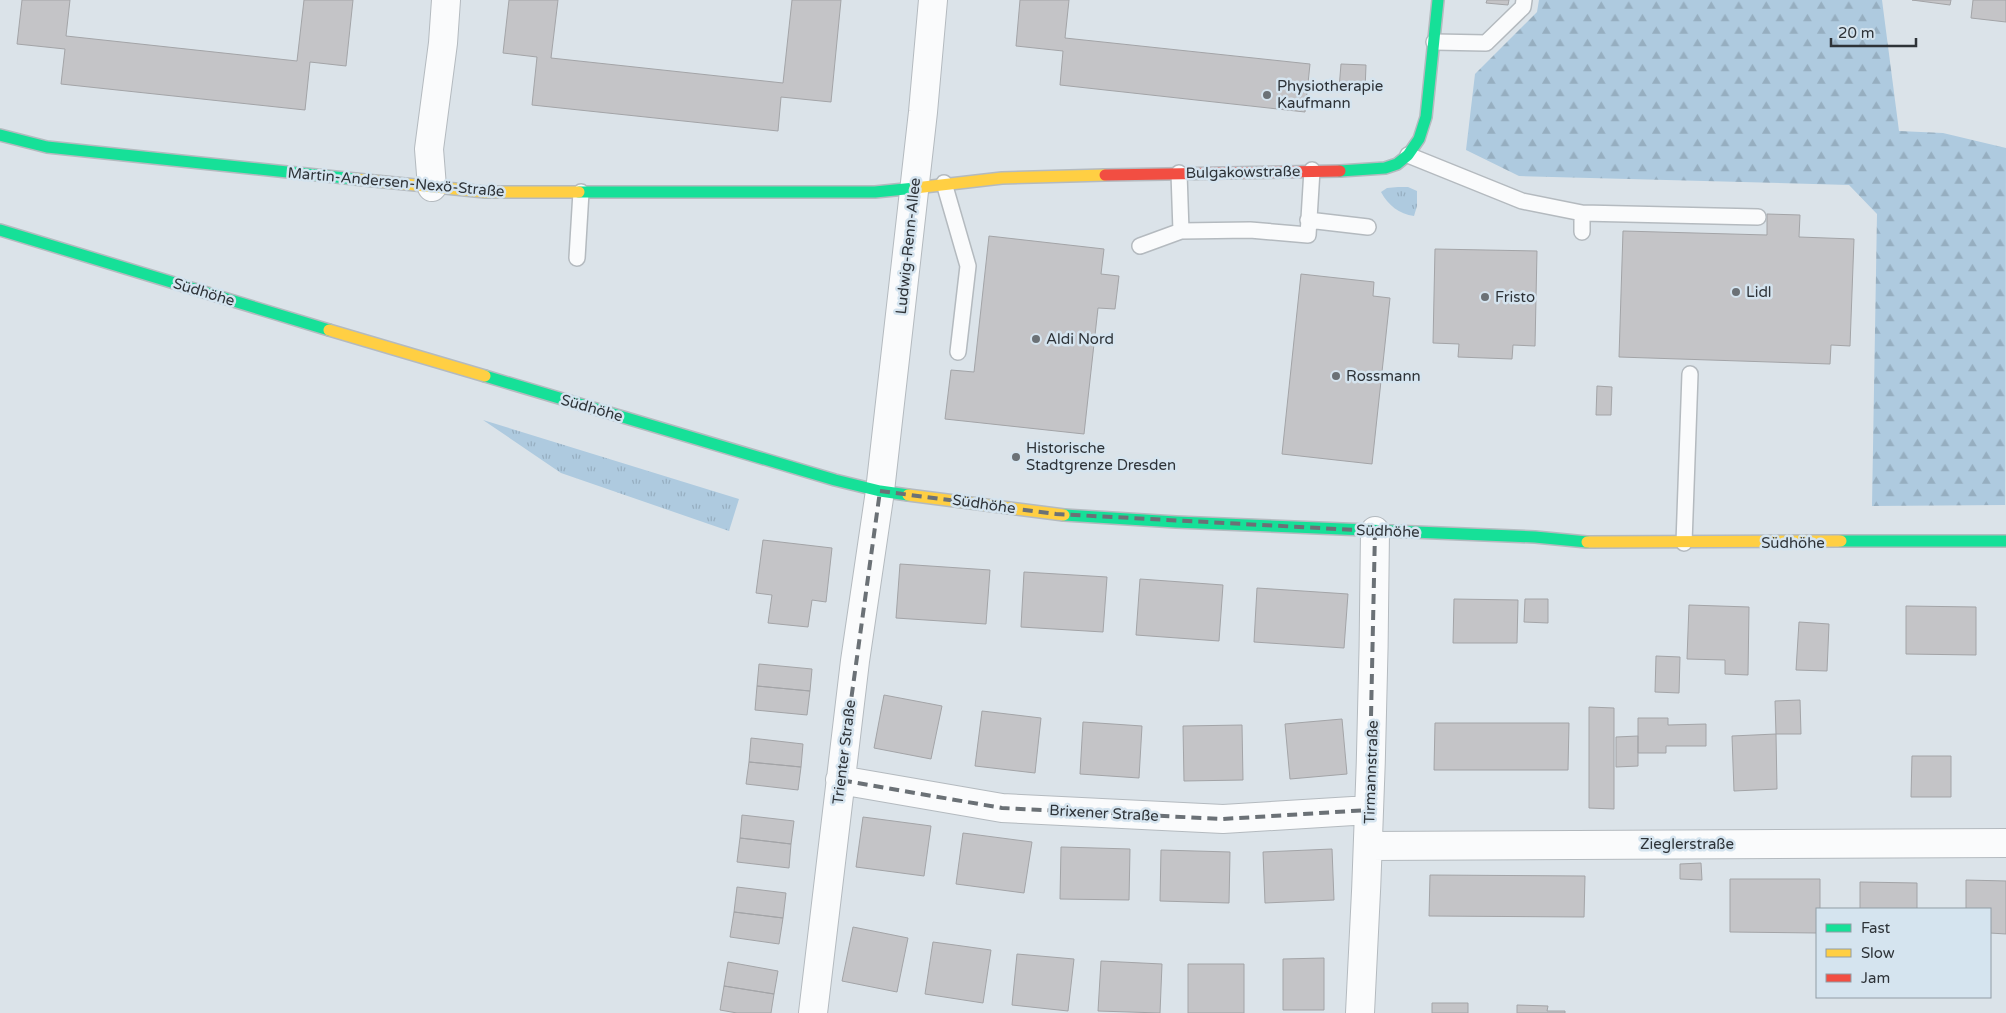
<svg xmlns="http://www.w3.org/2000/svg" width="2006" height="1013" viewBox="0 0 2006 1013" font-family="'Varela Round',sans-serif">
	<defs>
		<pattern id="grass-tufts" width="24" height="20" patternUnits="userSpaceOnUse" patternTransform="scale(1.25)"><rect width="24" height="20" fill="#aecadf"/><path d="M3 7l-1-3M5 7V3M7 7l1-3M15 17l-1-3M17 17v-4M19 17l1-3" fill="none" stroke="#96aec0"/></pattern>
		<pattern id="forest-firs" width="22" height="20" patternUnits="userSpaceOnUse" patternTransform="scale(1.25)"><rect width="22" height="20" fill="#aecadf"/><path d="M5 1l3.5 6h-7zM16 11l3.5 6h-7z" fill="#96aec0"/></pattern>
	</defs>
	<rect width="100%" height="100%" fill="#dbe3e9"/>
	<path fill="url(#grass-tufts)" d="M 1398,187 L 1408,187 L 1417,191 L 1417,206 L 1414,216 C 1399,214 1388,205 1381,192 L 1387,188 Z
		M 483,420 L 739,499 L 729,531 L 561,473 Z"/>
	<path fill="url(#forest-firs)" d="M 1539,0 L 1882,0 L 1899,131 L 1943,133 L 2006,148 L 2005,505 L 1872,506 L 1877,214 L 1849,185 L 1519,176 L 1466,150 L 1475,74 L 1537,12 Z"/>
	<path fill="#c4c4c7" stroke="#a3a4a7" d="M 22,0 L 70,0 L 66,36 L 297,61 L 304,0 L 353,0 L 346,66 L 310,62 L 305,110 L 61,84 L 65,49 L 17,44 Z
		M 509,0 L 558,0 L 551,58 L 783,83 L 792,0 L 841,0 L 831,102 L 781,97 L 778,131 L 532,105 L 537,57 L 503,53 Z
		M 1020,0 L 1069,0 L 1065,38 L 1310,64 L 1305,112 L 1060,85 L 1063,51 L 1016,46 Z
		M 1487,0 L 1509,0 L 1508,5 L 1486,3 Z
		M 1912,0 L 1951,0 L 1950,5 Z
		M 1973,0 L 2006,0 L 2006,22 L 1971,18 Z
		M 1341,64 L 1366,65 L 1365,91 L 1339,89 Z
		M 1767,214 L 1800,215 L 1799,237 L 1854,239 L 1850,346 L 1831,345 L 1830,364 L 1619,357 L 1623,231 L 1767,235 Z
		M 989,236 L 1104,249 L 1101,274 L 1119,276 L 1115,309 L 1098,308 L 1084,434 L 945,419 L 951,370 L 974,372 Z
		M 1435,249 L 1537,251 L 1535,346 L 1513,345 L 1512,359 L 1458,357 L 1459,344 L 1433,343 Z
		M 1301,274 L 1374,282 L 1373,296 L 1390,298 L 1372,464 L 1282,454 Z
		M 1597,386 L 1612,387 L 1611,415 L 1596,415 Z
		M 763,540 L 832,548 L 826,602 L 812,600 L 808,627 L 768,623 L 772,595 L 756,593 Z
		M 900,564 L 990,570 L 986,624 L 896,618 Z
		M 1024,572 L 1107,577 L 1103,632 L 1021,627 Z
		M 1140,579 L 1223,585 L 1219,641 L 1136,635 Z
		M 1257,588 L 1348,594 L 1344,648 L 1254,642 Z
		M 1454,599 L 1518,600 L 1517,643 L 1453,643 Z
		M 1525,599 L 1548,599 L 1548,623 L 1524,622 Z
		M 1689,605 L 1749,607 L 1748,675 L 1725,674 L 1725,660 L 1687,659 Z
		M 1906,606 L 1976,607 L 1976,655 L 1906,654 Z
		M 1799,622 L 1829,624 L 1827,671 L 1796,670 Z
		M 1656,656 L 1680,657 L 1679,693 L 1655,692 Z
		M 759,664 L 812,669 L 810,691 L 757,686 Z
		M 757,686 L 810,691 L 807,715 L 755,710 Z
		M 884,695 L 942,706 L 931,759 L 874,748 Z
		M 1800,700 L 1801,734 L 1776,734 L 1775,701 Z
		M 1589,707 L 1614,708 L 1614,809 L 1589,808 Z
		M 982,711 L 1041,718 L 1035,773 L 975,766 Z
		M 1638,718 L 1668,718 L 1668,725 L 1706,724 L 1706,746 L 1666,746 L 1666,753 L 1638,753 Z
		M 1342,719 L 1347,774 L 1290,779 L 1285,724 Z
		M 1083,722 L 1142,726 L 1139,778 L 1080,774 Z
		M 1435,723 L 1569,723 L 1568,770 L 1434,770 Z
		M 1242,725 L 1243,780 L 1184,781 L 1183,726 Z
		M 1776,734 L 1777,789 L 1734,791 L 1732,736 Z
		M 1638,736 L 1638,766 L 1616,767 L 1616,737 Z
		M 751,738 L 803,744 L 801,767 L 749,762 Z
		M 1912,756 L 1951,756 L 1951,797 L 1911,797 Z
		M 749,762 L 801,767 L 798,790 L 746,784 Z
		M 742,815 L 794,821 L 791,844 L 740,838 Z
		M 863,817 L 931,826 L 924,876 L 856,867 Z
		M 963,833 L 1032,842 L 1024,893 L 956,884 Z
		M 740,838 L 791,844 L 789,868 L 737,862 Z
		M 1061,847 L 1130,849 L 1129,900 L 1060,899 Z
		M 1332,849 L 1334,900 L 1265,903 L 1263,852 Z
		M 1161,850 L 1230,852 L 1229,903 L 1160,901 Z
		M 1701,863 L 1702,880 L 1680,879 L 1680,864 Z
		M 1430,875 L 1585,876 L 1584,917 L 1429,916 Z
		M 1730,879 L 1820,879 L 1820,909 L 1817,909 L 1817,933 L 1730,932 Z
		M 1966,880 L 2006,881 L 2006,934 L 1990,933 L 1990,909 L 1966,909 Z
		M 1860,882 L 1917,883 L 1917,909 L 1860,909 Z
		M 737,887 L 786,893 L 783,918 L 734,912 Z
		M 734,912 L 783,918 L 779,944 L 730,937 Z
		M 853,927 L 908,938 L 897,992 L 842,981 Z
		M 933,942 L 991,950 L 983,1003 L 925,994 Z
		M 1017,954 L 1074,959 L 1068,1011 L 1012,1005 Z
		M 1324,958 L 1324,1010 L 1283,1010 L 1283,959 Z
		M 1101,961 L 1162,964 L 1160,1013 L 1098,1011 Z
		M 728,962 L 778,971 L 774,994 L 724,986 Z
		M 1188,964 L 1244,964 L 1244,1013 L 1188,1013 Z
		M 724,986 L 774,994 L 771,1013 L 737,1013 L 720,1010 Z
		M 1432,1003 L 1468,1003 L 1468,1013 L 1432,1013 Z
		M 1517,1005 L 1548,1006 L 1547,1011 L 1565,1011 L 1565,1013 L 1517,1013 Z"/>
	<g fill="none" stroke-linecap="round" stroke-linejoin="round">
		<g stroke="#b4babf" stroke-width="18">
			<path id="lane" d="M 1434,42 L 1486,43 L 1523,7 L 1524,0
				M 1408,155 L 1522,201 L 1582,213 L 1582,232
				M 1179,173 L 1181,231
				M 944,183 L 968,266 L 958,352
				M 1582,213 L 1758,217
				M 1308,220 L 1368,227
				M 1140,246 L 1181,231 L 1250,230 L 1308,235 L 1312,170
				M 577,258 L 581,192
				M 1684,543 L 1690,374"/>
		</g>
		<g stroke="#b4babf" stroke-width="30">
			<path id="street" d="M 432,187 L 429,149 L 443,43 L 446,0
				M 840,780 L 1002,808 L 1223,819 L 1369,810
				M 1369,846 L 2006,843
				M 813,1013 L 855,661 L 880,491 L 923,112 L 933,0
				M 1360,1013 C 1369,852 1374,692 1375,531"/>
		</g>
		<g stroke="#b4babf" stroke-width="14">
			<path id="fast" d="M 0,135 L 47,147 L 355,179
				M 1340,171 L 1385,168 L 1397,164 L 1408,155 L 1419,139 L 1426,117 L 1438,0
				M 579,192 L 875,192 L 915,188
				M 0,230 L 329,330
				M 485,376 L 835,480 L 880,491 L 908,495
				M 1064,515 L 1176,522 L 1535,537 L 1587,542
				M 1841,541 L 2006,541"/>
		</g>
		<g stroke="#b4babf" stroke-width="14">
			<path id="slow" d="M 355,179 L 485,192 L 579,192
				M 915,188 L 1002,178 L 1105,175
				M 329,330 L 485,376
				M 908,495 L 1064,515
				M 1587,542 L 1841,541"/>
		</g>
		<g stroke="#b4babf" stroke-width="14">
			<path id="jam" d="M 1105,175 L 1340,171"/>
		</g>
		<use href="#lane" stroke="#fafbfc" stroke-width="15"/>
		<use href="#street" stroke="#fafbfc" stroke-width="28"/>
		<use href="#fast" stroke="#16e098" stroke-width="11"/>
		<use href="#slow" stroke="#ffcf43" stroke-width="11"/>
		<use href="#jam" stroke="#f24e42" stroke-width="11"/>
	</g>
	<path fill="none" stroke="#6b7176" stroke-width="4" stroke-dasharray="10 6" stroke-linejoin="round" d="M 880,491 L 1056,514 L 1375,531 L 1369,810 L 1223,819 L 1002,808 L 840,780 Z"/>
	<g fill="#6b7176" stroke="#d5e4ef" stroke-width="2">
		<circle cx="1267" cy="95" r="5"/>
		<circle cx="1736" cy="292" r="5"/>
		<circle cx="1485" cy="297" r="5"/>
		<circle cx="1036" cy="339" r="5"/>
		<circle cx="1336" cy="376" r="5"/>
		<circle cx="1016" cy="457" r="5"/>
	</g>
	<g text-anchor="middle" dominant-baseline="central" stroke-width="5" stroke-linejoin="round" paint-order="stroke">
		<g font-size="15" fill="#2e3338" stroke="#d5e4ef" text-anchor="start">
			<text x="1277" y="86">Physiotherapie<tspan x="1277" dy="17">Kaufmann</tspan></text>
			<text x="1746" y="292">Lidl</text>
			<text x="1495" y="297">Fristo</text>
			<text x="1046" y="339">Aldi Nord</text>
			<text x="1346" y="376">Rossmann</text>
			<text x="1026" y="448">Historische<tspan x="1026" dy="17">Stadtgrenze Dresden</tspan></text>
		</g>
		<g font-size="15" fill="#2e3338" stroke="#d5e4ef">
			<text transform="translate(1243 172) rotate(-1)">Bulgakowstraße</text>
			<text transform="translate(396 182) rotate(5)">Martin-Andersen-Nexö-Straße</text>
			<text transform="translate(908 246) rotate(-84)">Ludwig-Renn-Allee</text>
			<text transform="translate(204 292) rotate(17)">Südhöhe</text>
			<text transform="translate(592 408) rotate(16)">Südhöhe</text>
			<text transform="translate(984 504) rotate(8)">Südhöhe</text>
			<text transform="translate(1388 531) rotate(2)">Südhöhe</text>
			<text x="1793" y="543">Südhöhe</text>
			<text transform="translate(844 752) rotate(-83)">Trienter Straße</text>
			<text transform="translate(1371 772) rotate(-88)">Tirmannstraße</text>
			<text transform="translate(1104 813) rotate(3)">Brixener Straße</text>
			<text x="1687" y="844">Zieglerstraße</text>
		</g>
	</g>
	<rect x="1816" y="908" width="175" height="90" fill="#d5e4ef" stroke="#929da6"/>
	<rect x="1826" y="924" width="25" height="8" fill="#16e098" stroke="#929da6"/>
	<text x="1861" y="933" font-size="15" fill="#2e3338">Fast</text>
	<rect x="1826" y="949" width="25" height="8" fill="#ffcf43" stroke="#929da6"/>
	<text x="1861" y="958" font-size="15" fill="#2e3338">Slow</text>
	<rect x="1826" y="974" width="25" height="8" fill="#f24e42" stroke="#929da6"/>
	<text x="1861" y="983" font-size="15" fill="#2e3338">Jam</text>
	<path d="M1831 38v8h85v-8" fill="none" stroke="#2e3338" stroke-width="2.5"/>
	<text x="1838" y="38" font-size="15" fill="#2e3338" stroke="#d5e4ef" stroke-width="4" paint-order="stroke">20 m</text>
</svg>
